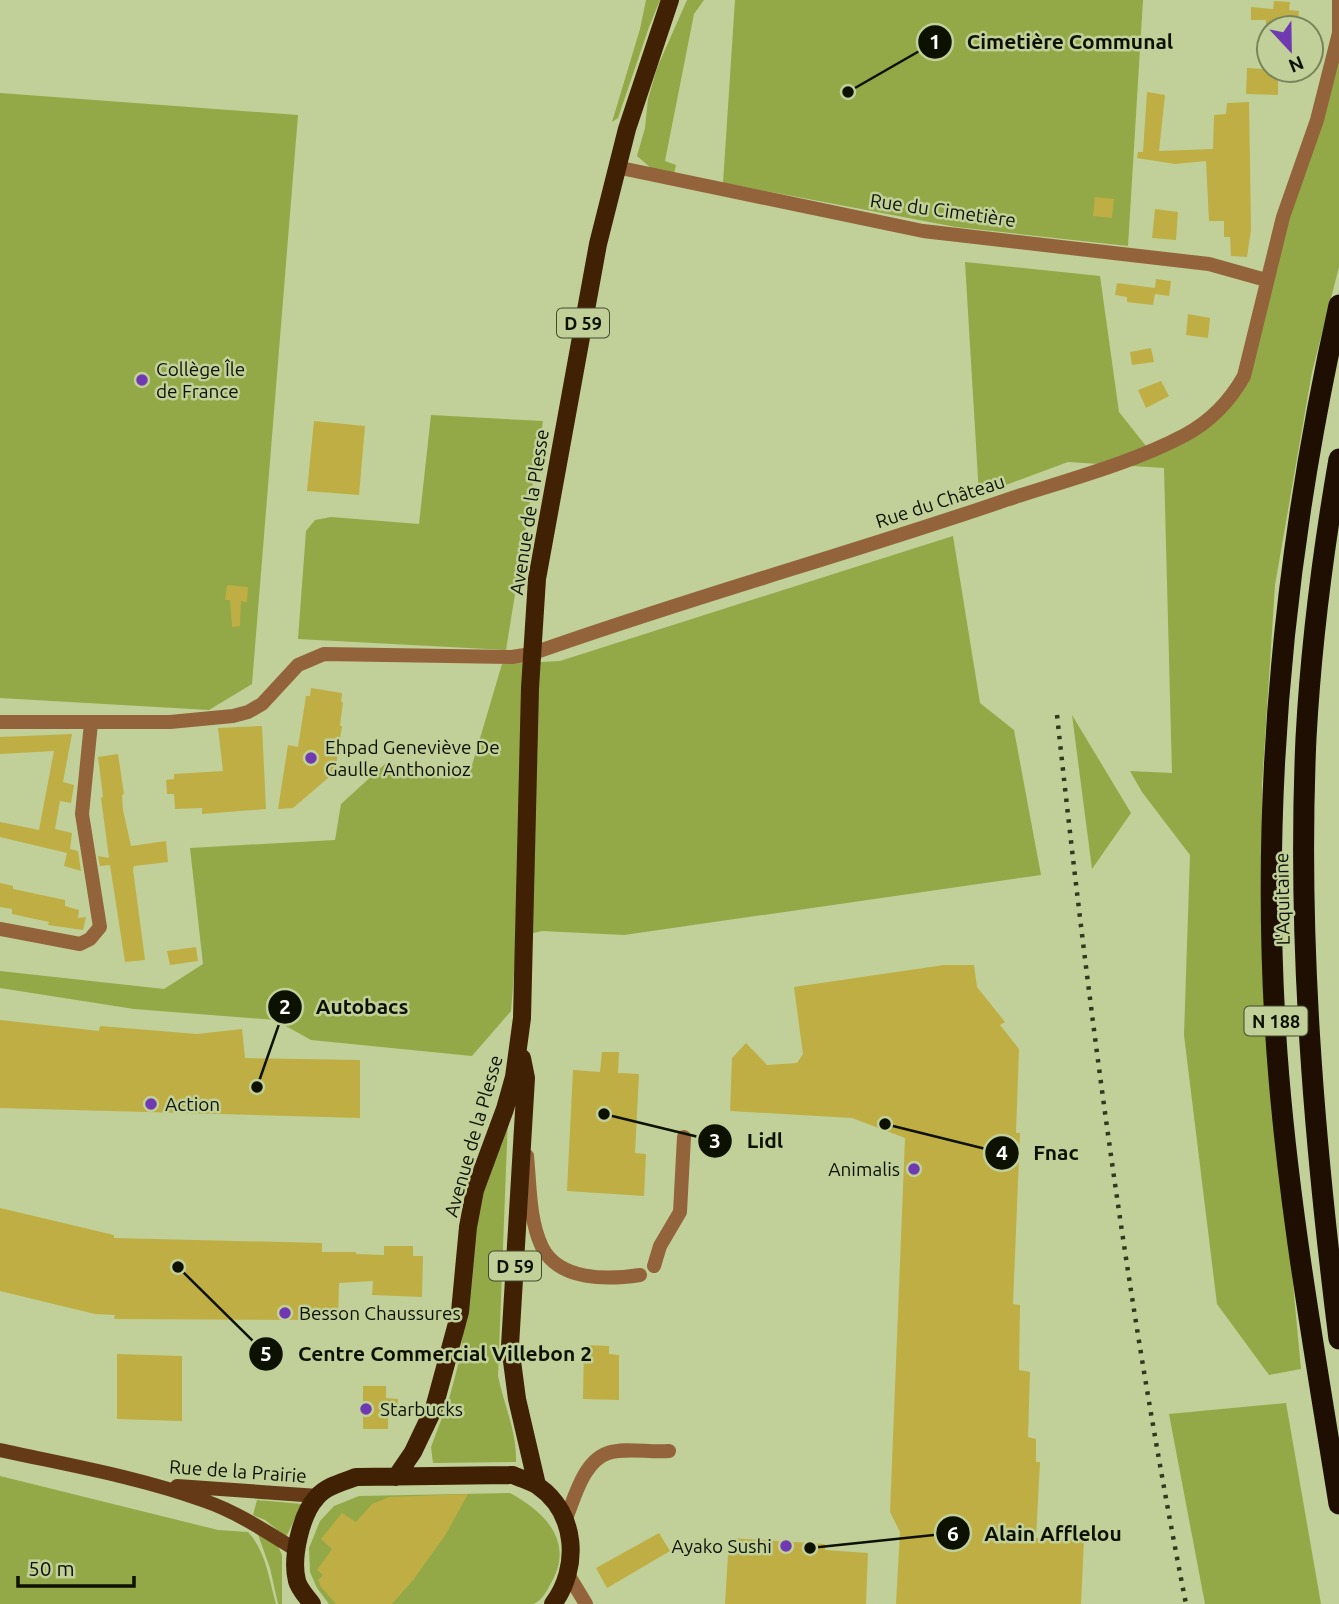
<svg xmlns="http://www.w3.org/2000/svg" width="1339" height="1604" viewBox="0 0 1339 1604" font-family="Ubuntu,sans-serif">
	<rect width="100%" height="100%" fill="#c1d098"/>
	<path fill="#93a847" d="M 646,0 L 660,0 L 649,27 L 618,118 L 612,122 L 640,29 Z
		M 687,0 L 704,0 L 694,14 L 665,161 L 676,165 L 674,174 L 652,169 L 637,156 L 645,128 L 648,99 L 657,68 Z
		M 735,0 L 1143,0 L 1128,246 L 956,227 L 723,183 Z
		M 1339,28 L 1339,267 L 1312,372 L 1275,585 L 1262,785 L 1262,954 L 1301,1369 L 1269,1375 L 1217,1304 L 1184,1035 L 1190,855 L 1142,792 L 1130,771 L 1172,773 L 1164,468 L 1068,462 L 979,495 L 965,262 L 1100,276 L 1119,412 L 1150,451 L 1233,397 Z
		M 0,93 L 298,115 L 252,684 L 209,710 L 0,698 Z
		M 431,415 L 543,421 L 506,650 L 298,639 L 306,531 L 315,520 L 331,517 L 419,524 Z
		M 953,536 L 980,703 L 1014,730 L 1041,875 L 624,935 L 542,931 L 517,937 L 511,1011 L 472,1056 L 311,1040 L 275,1020 L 134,1009 L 0,988 L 0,971 L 164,989 L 203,964 L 190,848 L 335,840 L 341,804 L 385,764 L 470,772 L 502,664 L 560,661 Z
		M 1072,715 L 1131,813 L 1092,869 Z
		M 508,1118 L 498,1376 C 504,1405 517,1432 516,1462 L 433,1463 L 431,1447 L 449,1399 L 460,1358 L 477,1210 Z
		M 1286,1403 L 1321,1604 L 1205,1604 L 1169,1414 Z
		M 0,1476 L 218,1530 L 248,1532 C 266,1551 269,1579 276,1604 L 0,1604 Z
		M 510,1493 C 545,1512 575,1542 551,1583 C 546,1592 543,1599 534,1604 L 329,1604 L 317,1588 L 310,1572 L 309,1548 L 320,1521 L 334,1506 L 359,1496 Z
		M 257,1500 L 302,1504 L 286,1537 L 265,1520 L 253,1515 Z
		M 257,1532 L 278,1546 L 282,1555 L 282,1604 L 278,1604 L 270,1568 Z"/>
	<path fill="#bfae44" d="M 1274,1 L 1290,2 L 1289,10 L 1299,11 L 1298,20 L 1288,20 L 1288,28 L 1266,28 L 1266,20 L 1251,20 L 1251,7 L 1273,9 Z
		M 1247,68 L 1278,70 L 1278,95 L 1246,94 Z
		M 1147,92 L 1165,95 L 1159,151 L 1213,149 L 1214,115 L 1226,114 L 1227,103 L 1249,102 L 1251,230 L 1247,257 L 1231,256 L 1230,237 L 1224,237 L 1224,221 L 1209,221 L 1206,161 L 1175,164 L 1137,158 L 1138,152 L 1143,152 Z
		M 1095,197 L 1114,199 L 1112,218 L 1093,216 Z
		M 1155,209 L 1178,212 L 1176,240 L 1152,238 Z
		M 1156,279 L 1171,281 L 1169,296 L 1155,294 L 1153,305 L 1127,302 L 1127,297 L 1115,295 L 1117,283 L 1155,288 Z
		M 1188,314 L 1210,318 L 1208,338 L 1186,335 Z
		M 1151,348 L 1154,362 L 1132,365 L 1130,352 Z
		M 1161,381 L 1169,396 L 1146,408 L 1138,390 Z
		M 314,421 L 365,426 L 359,495 L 307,491 Z
		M 227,585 L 248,587 L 247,602 L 241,601 L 240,626 L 232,627 L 230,600 L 225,600 Z
		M 311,688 L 342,693 L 341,702 L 343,702 L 340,726 L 342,726 L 335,772 L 293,808 L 278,809 L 288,745 L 298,747 L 306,696 L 310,696 Z
		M 262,726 L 266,809 L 202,814 L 202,808 L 175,809 L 174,794 L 167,794 L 166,780 L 174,779 L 174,774 L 223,771 L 218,728 Z
		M 72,734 L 63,782 L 74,785 L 71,803 L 60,801 L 55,829 L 72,833 L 70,849 L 78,851 L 81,871 L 64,866 L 67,853 L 0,837 L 0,822 L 39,830 L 54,751 L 0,754 L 0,737 Z
		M 118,754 L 124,794 L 122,795 L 123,810 L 131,846 L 166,841 L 168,862 L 134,866 L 133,869 L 145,960 L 125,962 L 110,865 L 100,866 L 98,856 L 109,858 L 101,798 L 103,797 L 98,757 Z
		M 0,883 L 13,886 L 13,889 L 65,900 L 65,906 L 79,910 L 78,918 L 86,917 L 83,930 L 48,925 L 49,922 L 12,914 L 12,909 L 0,907 Z
		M 196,947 L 198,961 L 170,965 L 167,951 Z
		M 944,965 L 974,965 L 977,987 L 1005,1022 L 1000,1025 L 1019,1049 L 1016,1133 L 1020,1133 L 1013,1304 L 1020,1305 L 1019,1370 L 1030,1372 L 1028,1437 L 1036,1439 L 1036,1462 L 1040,1462 L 1036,1538 L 1084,1540 L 1081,1604 L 896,1604 L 900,1532 L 890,1512 L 905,1138 L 852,1118 L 730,1111 L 732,1058 L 746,1043 L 767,1065 L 797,1063 L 803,1054 L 794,987 Z
		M 0,1020 L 99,1031 L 100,1026 L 197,1034 L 242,1029 L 245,1058 L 360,1060 L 360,1118 L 0,1108 Z
		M 602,1052 L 619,1052 L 618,1073 L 639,1074 L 635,1153 L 646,1154 L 644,1196 L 567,1191 L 573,1070 L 600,1072 Z
		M 0,1208 L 114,1235 L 114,1238 L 322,1243 L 322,1252 L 356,1252 L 356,1254 L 384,1255 L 384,1246 L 413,1246 L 413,1256 L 423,1256 L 422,1297 L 372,1295 L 373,1281 L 339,1283 L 338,1320 L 114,1319 L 115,1315 L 95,1314 L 0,1291 Z
		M 584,1345 L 609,1346 L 609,1354 L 619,1355 L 619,1400 L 583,1399 Z
		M 117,1354 L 182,1356 L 182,1421 L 117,1419 Z
		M 363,1386 L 386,1386 L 386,1398 L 398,1399 L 398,1412 L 388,1411 L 388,1429 L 363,1429 Z
		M 468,1494 L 446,1534 L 414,1579 L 392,1604 L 336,1604 L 321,1587 L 318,1580 L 323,1575 L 317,1570 L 332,1549 L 321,1539 L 342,1513 L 356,1522 L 372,1504 L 389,1497 Z
		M 659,1533 L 670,1551 L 607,1588 L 596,1568 Z
		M 729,1538 L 825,1544 L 825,1550 L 868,1553 L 866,1604 L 725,1604 Z"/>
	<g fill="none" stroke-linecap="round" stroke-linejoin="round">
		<path stroke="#93633b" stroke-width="14" d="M 616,167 L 923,231 L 1209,264 L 1266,280
			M 0,722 L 170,722 L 233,716 L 248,712 L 262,704 L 298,665 L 324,654 L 512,657 L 531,654 C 688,598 849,554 1006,500 C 1063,481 1133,463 1185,435 C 1211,421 1230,401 1244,376 L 1283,217 L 1317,120 L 1339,33 L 1339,0
			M 0,929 L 80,944 L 90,939 L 100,927 L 82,814 L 91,723
			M 527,1156 C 530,1185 529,1220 542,1247 C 559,1281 608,1280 640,1275
			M 654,1266 L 660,1246 L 680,1212 L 684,1137
			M 565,1521 C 574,1500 583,1461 608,1453 C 626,1447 650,1453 669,1451
			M 569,1576 L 586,1604"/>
		<path stroke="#643b16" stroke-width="14" d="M 0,1450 C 68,1465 139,1477 205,1501 C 237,1512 267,1532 296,1550
			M 177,1486 L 318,1496"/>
		<path stroke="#402103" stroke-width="18" d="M 522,1058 L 526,1078 L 510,1346 L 517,1399 L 537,1485
			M 396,1477 L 413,1452 L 434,1408 L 460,1312 L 468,1227 L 475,1190 L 505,1109 L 514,1077 L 522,1018 L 530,688 L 537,579 L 598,244 L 627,129 L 670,0
			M 312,1604 C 307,1597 299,1589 297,1581 C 291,1558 301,1514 317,1497 C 326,1486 343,1482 356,1477 L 513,1475 C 521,1479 531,1481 538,1486 C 577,1513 580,1568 553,1604"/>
		<path stroke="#1f0f03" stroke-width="21" d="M 1339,305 C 1284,550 1259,802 1277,1053 C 1288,1205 1315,1354 1339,1504
			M 1339,459 C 1323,551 1311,645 1306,738 C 1297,939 1314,1140 1339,1339"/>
		<path stroke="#323820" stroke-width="4.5" stroke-dasharray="3.5 7" stroke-linecap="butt" d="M 1057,715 C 1089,1013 1128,1310 1186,1604"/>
	</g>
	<g fill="#6f3ab1" stroke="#c1d098" stroke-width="2.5">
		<circle cx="142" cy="380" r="7"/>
		<circle cx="311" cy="758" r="7"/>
		<circle cx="151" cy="1104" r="7"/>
		<circle cx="914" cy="1169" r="7"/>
		<circle cx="285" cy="1313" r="7"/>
		<circle cx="366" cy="1409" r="7"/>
		<circle cx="786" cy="1546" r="7"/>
	</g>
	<g text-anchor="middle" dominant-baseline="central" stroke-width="5" stroke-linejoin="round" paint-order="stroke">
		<g fill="#c1d098" stroke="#434a2e" stroke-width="2">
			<rect x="557" y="308.5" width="52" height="29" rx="5"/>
			<rect x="1244.5" y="1006.5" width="63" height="29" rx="5"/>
			<rect x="489" y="1251.5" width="52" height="29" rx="5"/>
		</g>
		<g font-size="18" font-weight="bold" fill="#0d1101">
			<text x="583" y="323">D 59</text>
			<text x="1276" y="1021">N 188</text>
			<text x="515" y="1266">D 59</text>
		</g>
		<g font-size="19" fill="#0d1101" stroke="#c1d098">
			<text transform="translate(943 210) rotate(8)">Rue du Cimetière</text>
			<text transform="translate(940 501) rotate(-18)">Rue du Château</text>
			<text transform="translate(529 512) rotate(-81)">Avenue de la Plesse</text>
			<text transform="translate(1282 899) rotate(-91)">L'Aquitaine</text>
			<text transform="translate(473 1136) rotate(-74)">Avenue de la Plesse</text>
			<text transform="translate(238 1471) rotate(4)">Rue de la Prairie</text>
		</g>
		<g font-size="19" fill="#0d1101" stroke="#c1d098" text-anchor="start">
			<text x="156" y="369">Collège Île<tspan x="156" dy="22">de France</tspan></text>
			<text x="325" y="747">Ehpad Geneviève De<tspan x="325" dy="22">Gaulle Anthonioz</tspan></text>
			<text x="165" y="1104">Action</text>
			<text x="900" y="1169" text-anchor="end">Animalis</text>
			<text x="299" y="1313">Besson Chaussures</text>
			<text x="380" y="1409">Starbucks</text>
			<text x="772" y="1546" text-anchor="end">Ayako Sushi</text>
		</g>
	</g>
	<path fill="none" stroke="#0d1101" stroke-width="2.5" d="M848 92L935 42M257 1087L285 1007M604 1114L715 1141M885 1124L1002 1153M178 1267L266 1354M810 1548L953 1533"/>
	<g fill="#0d1101" stroke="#c1d098" stroke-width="2.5">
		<circle cx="848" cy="92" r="7"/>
		<circle cx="257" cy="1087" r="7"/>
		<circle cx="604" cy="1114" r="7"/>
		<circle cx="885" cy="1124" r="7"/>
		<circle cx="178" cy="1267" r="7"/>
		<circle cx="810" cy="1548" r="7"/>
		<circle cx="935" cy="42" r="18"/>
		<circle cx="285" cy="1007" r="18"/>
		<circle cx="715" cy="1141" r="18"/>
		<circle cx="1002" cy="1153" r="18"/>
		<circle cx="266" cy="1354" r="18"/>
		<circle cx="953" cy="1533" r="18"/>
	</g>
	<g font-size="21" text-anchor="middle" font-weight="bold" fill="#fff">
		<text x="935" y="49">1</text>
		<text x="285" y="1014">2</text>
		<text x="715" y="1148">3</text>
		<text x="1002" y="1160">4</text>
		<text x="266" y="1361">5</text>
		<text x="953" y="1541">6</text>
	</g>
	<g font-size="21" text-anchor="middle" font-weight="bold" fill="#0d1101" stroke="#c1d098" stroke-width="5" stroke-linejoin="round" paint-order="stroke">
		<text x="1070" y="49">Cimetière Communal</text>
		<text x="362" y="1014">Autobacs</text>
		<text x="765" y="1148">Lidl</text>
		<text x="1056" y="1160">Fnac</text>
		<text x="445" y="1361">Centre Commercial Villebon 2</text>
		<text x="1053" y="1541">Alain Afflelou</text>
	</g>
	<g transform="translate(1290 49) rotate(158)"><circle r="33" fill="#c1d098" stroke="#79845c" stroke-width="2"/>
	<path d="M0-5L12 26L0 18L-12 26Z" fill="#6f3ab1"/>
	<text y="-10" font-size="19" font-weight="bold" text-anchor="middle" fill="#0d1101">N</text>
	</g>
	<path d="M18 1576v10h116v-10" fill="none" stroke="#0d1101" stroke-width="3.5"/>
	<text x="28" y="1576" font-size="21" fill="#0d1101" stroke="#c1d098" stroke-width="5" paint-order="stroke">50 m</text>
</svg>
